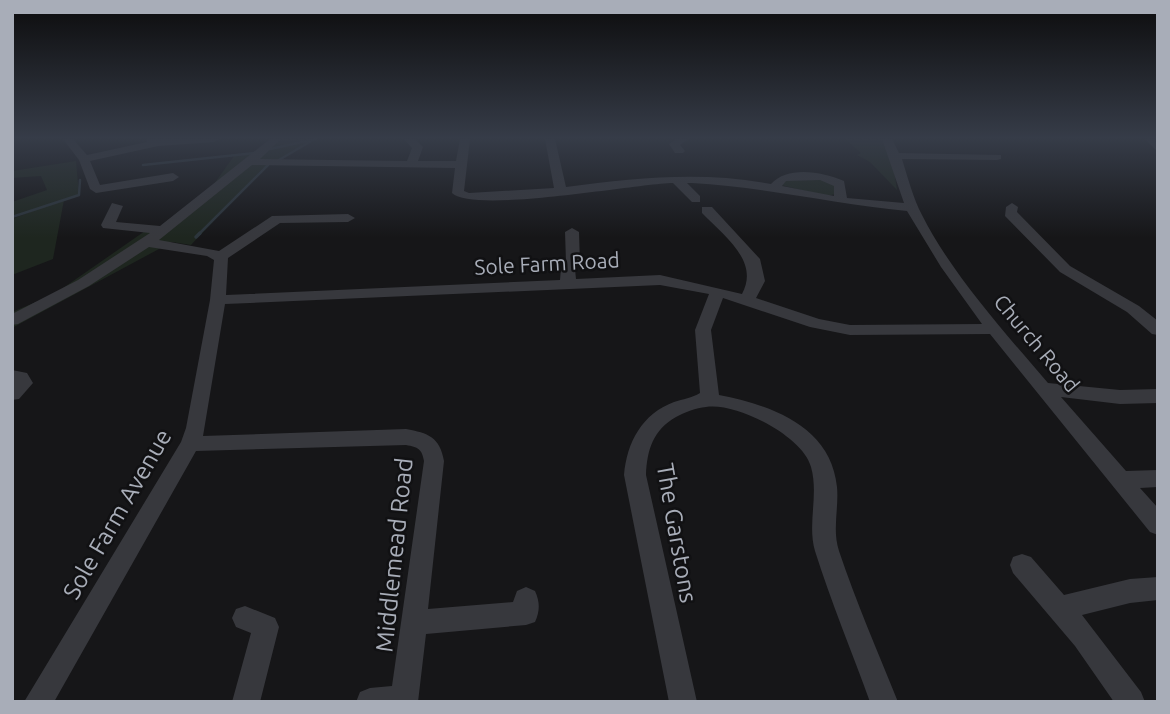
<svg xmlns="http://www.w3.org/2000/svg" width="1170" height="714" viewBox="0 0 1170 714" font-family="Ubuntu,sans-serif">
	<rect width="100%" height="100%" fill="#161618"/>
	<path fill="#1e261f" d="M 271,139 L 314,139 L 262,169 L 191,245 L 172,242 L 12,328 L 12,312 L 53,295 L 145,231 L 154,231 L 214,184 L 234,156 L 255,154 Z
		M 845,139 L 883,139 L 891,152 L 897,190 L 870,162 L 857,155 L 861,153 Z
		M 76,161 L 79,195 L 64,200 L 53,259 L 12,275 L 12,219 L 38,209 L 12,217 L 12,202 L 47,190 L 41,176 L 12,178 L 12,171 Z
		M 825,178 L 836,183 L 836,194 L 826,196 L 781,185 L 786,180 Z"/>
	<g fill="none" stroke-linecap="round" stroke-linejoin="round">
		<path stroke="#2c353c" stroke-width="2.5" d="M 270,149 L 316,139
			M 279,160 L 311,141
			M 143,165 L 255,153
			M 12,217 L 79,195 L 80,180
			M 198,235 L 268,165"/>
		<path stroke="#2c353c" stroke-width="3.5" d="M 196,237 L 200,233"/>
		<path fill="#37383d" fill-rule="evenodd" d="M 63,139 L 73,139 L 87,155 L 147,142 L 147,139 L 219,139 L 214,142 L 158,146 L 90,161 L 100,185 L 173,173 L 179,177 L 173,181 L 96,193 L 90,189 L 79,160 Z
			M 270,139 L 281,139 L 260,159 L 407,161 L 412,148 L 404,139 L 415,139 L 423,147 L 418,161 L 456,161 L 460,139 L 470,139 L 464,191 L 469,193 L 554,188 L 545,139 L 555,139 L 566,187 C 636,178 701,171 771,184 C 788,165 823,172 844,181 L 847,198 L 904,203 L 882,139 L 892,139 L 899,153 L 1001,155 L 1001,159 L 997,160 L 902,159 C 908,178 913,198 922,215 C 951,273 1006,334 1048,383 L 1120,390 L 1158,389 L 1158,403 L 1120,404 L 1061,397 L 1126,471 L 1158,470 L 1158,487 L 1140,488 L 1158,508 L 1158,535 L 1150,532 L 990,334 L 850,335 L 810,327 L 723,298 L 711,330 L 719,395 C 771,405 831,426 837,487 C 839,508 832,530 839,551 C 856,602 878,652 898,702 L 870,702 C 852,652 831,602 815,551 C 807,524 819,495 811,467 C 803,436 736,402 706,407 C 696,408 685,412 676,417 C 653,430 647,450 646,475 L 697,702 L 669,702 L 624,475 C 627,442 642,414 674,402 C 683,399 692,398 700,393 L 695,330 L 709,294 L 660,285 L 225,304 L 203,436 L 406,429 C 428,433 440,437 444,461 L 428,609 L 513,602 L 517,591 L 526,587 L 535,591 C 540,602 540,611 535,622 L 526,625 L 426,634 L 418,702 L 356,702 L 360,692 L 370,688 L 392,686 L 424,461 C 422,449 418,447 406,445 L 196,451 L 54,702 L 24,702 L 181,442 L 186,428 L 210,300 L 214,260 L 207,256 L 149,247 L 89,286 L 18,324 L 12,325 L 12,314 L 78,280 L 150,233 L 103,228 L 101,225 L 112,203 L 123,206 L 116,222 L 160,226 ZM 252,165 L 455,168 L 452,193 C 475,214 634,184 673,183 L 692,202 L 700,202 L 700,196 L 687,183 L 692,183 C 764,187 835,204 907,211 L 941,267 L 982,324 L 850,325 L 819,319 L 756,298 L 765,281 L 760,259 L 712,207 L 702,207 L 702,213 C 724,236 760,261 742,294 L 660,275 L 576,279 L 575,269 L 580,263 L 579,232 L 572,228 L 565,232 L 566,262 L 561,268 L 560,280 L 226,295 L 228,258 L 280,223 L 348,222 L 355,218 L 348,214 L 272,216 L 219,251 L 159,240 ZM 820,180 L 834,186 L 834,196 L 782,186 L 786,181 Z
			M 676,139 L 688,139 L 680,145 L 685,151 L 683,153 L 675,153 L 669,144 Z
			M 1145,139 L 1155,139 L 1158,152 Z
			M 1012,203 L 1018,207 L 1017,212 L 1070,266 L 1139,306 L 1158,321 L 1158,335 L 1152,334 L 1127,312 L 1060,272 L 1005,216 L 1006,207 Z
			M 12,370 L 27,373 L 33,383 L 19,399 L 12,400 Z
			M 1022,554 L 1031,557 L 1064,595 L 1130,579 L 1158,577 L 1158,600 L 1130,603 L 1082,615 L 1141,692 L 1145,702 L 1114,702 L 1075,646 L 1013,573 L 1010,565 L 1013,557 Z
			M 245,606 L 275,618 L 279,627 L 260,702 L 232,702 L 251,633 L 236,627 L 232,618 L 236,609 Z"/>
	</g>
	<linearGradient id="sky" x2="0" y2="1"><stop stop-color="#0c0c0d"/><stop offset="0.58" stop-color="#363c48"/><stop offset="1" stop-color="#363c48" stop-opacity="0"/></linearGradient>
	<rect width="1170" height="238" fill="url(#sky)"/>
	<g text-anchor="middle" dominant-baseline="central" stroke-width="5" stroke-linejoin="round" paint-order="stroke">
		<g font-size="21" fill="#a8adb8" stroke="#111113">
			<text transform="translate(547 263) rotate(-3)">Sole Farm Road</text>
			<text transform="translate(1037 343) rotate(50)">Church Road</text>
		</g>
		<g font-size="24" fill="#a8adb8" stroke="#111113">
			<text transform="translate(117 514) rotate(-60)">Sole Farm Avenue</text>
			<text transform="translate(677 533) rotate(80)">The Garstons</text>
			<text transform="translate(394 555) rotate(-84)">Middlemead Road</text>
		</g>
	</g>
	<rect width="1170" height="714" fill="none" stroke="#a8adb8" stroke-width="28"/>
</svg>
